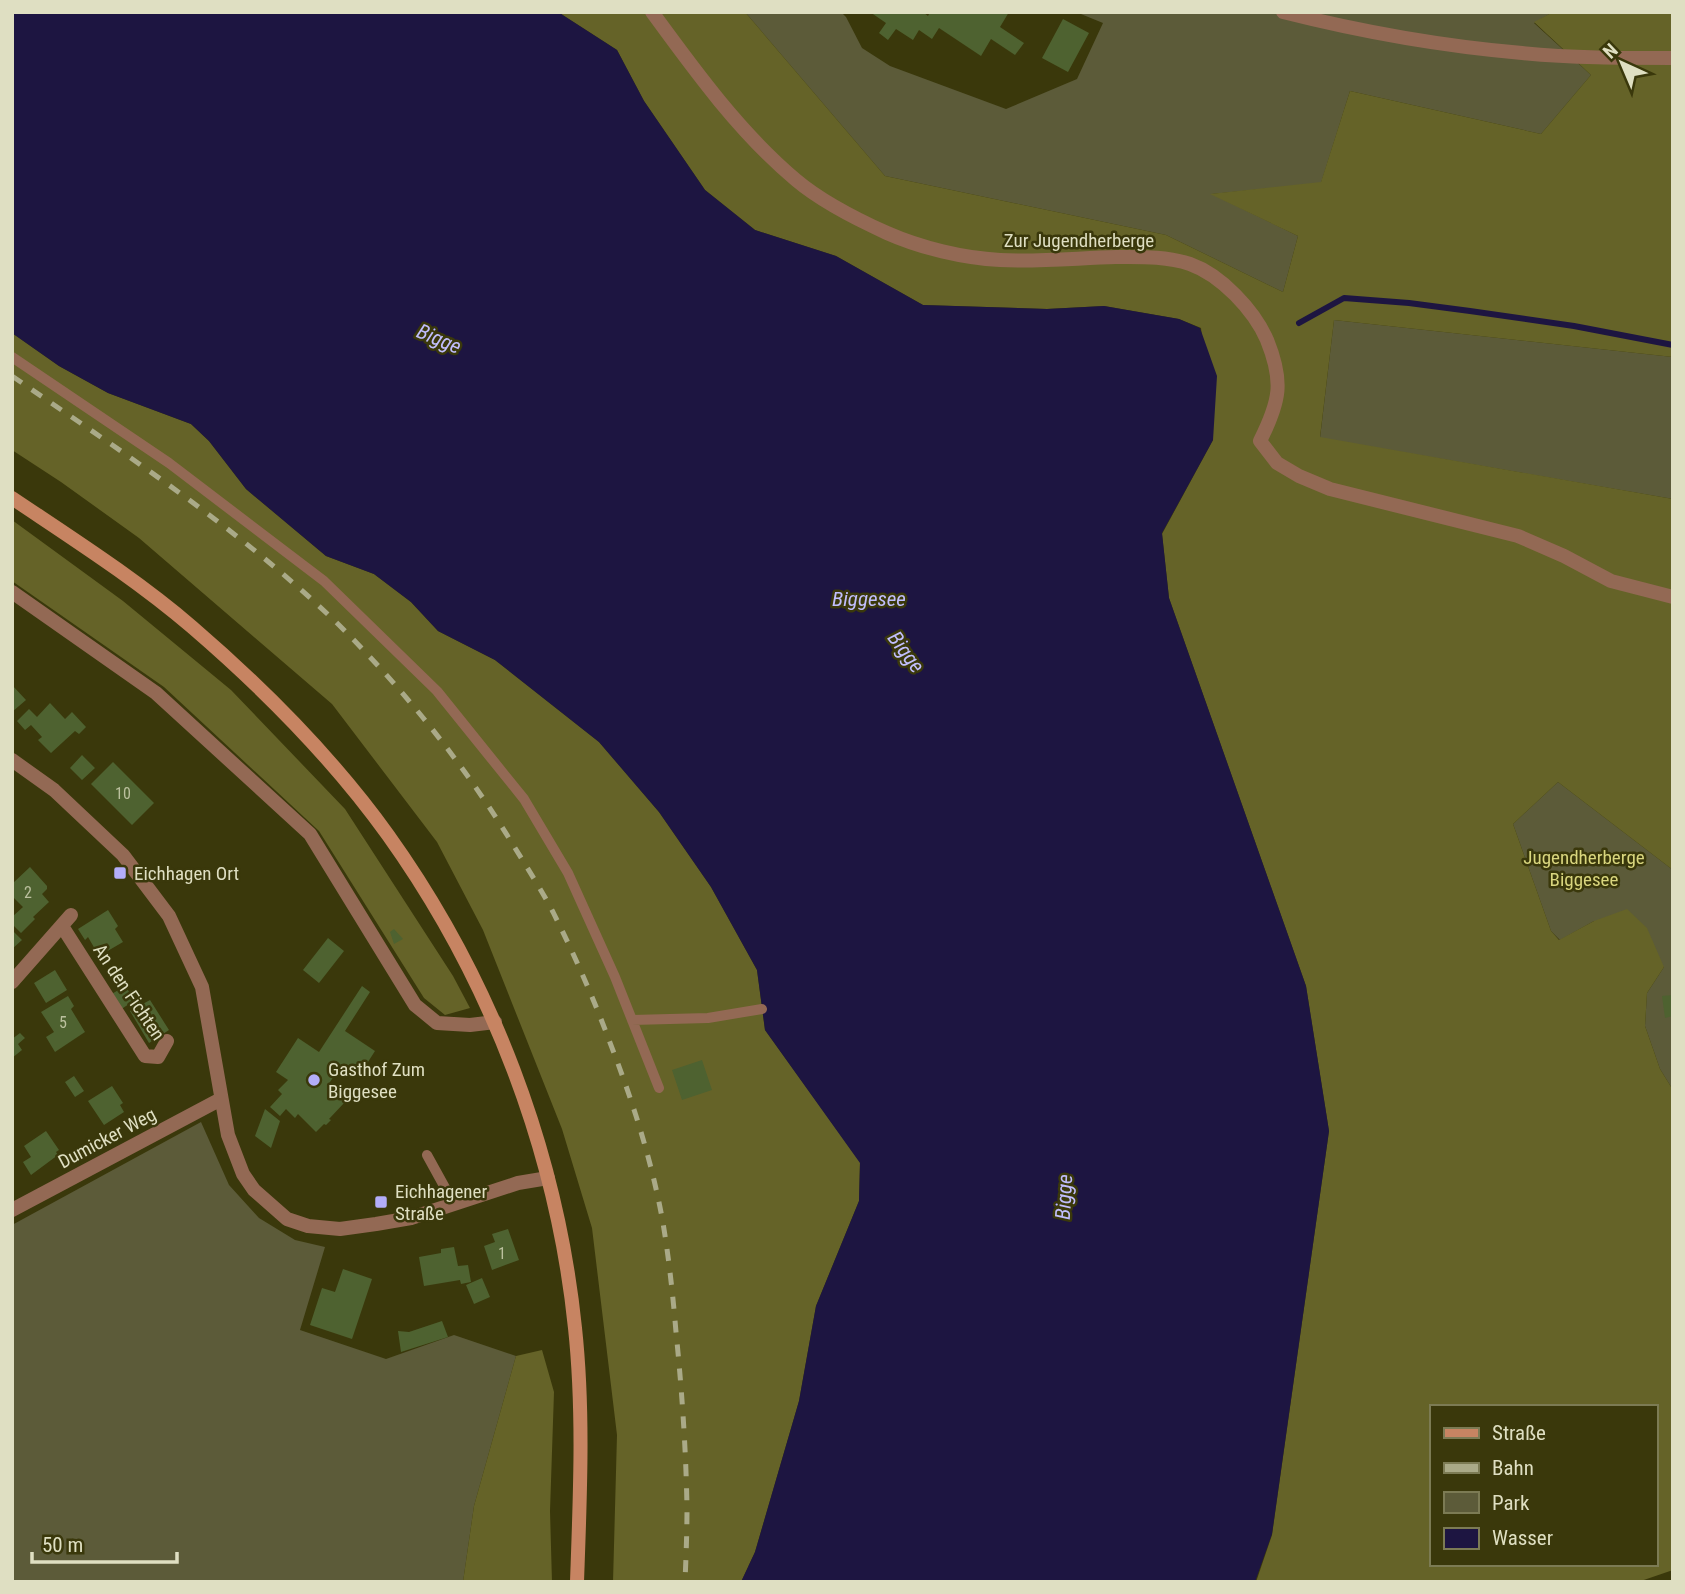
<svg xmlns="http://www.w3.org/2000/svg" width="1685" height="1594" viewBox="0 0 1685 1594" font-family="'Roboto Condensed',sans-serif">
	<rect width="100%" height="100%" fill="#3a380b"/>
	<path fill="#5c5b39" d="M 745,12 L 841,12 L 846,17 L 862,48 L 890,66 L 1006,109 L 1077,79 L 1103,23 L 1076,12 L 1553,12 L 1534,23 L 1591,75 L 1541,134 L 1350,91 L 1321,183 L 1212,194 L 1298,236 L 1283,292 L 1166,235 L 885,176 Z
		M 1334,320 L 1673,357 L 1673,499 L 1320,438 Z
		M 1558,782 L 1673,870 L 1673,1090 L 1660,1069 L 1645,1026 L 1647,993 L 1664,967 L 1594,921 L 1560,940 L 1551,931 L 1513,824 Z
		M 201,1122 L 229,1185 L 259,1218 L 295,1240 L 325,1247 L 300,1330 L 386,1359 L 454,1335 L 516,1356 L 474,1506 L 463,1582 L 12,1582 L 12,1225 Z"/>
	<path fill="#656328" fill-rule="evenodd" d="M 558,12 L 745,12 L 885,176 L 1166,235 L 1283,292 L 1298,236 L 1210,194 L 1321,182 L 1350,91 L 1541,134 L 1591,75 L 1534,22 L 1553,12 L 1673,12 L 1673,357 L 1334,320 L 1320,437 L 1673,499 L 1673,870 L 1558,782 L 1513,824 L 1551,931 L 1559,940 L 1594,921 L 1627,909 L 1647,928 L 1664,967 L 1647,993 L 1645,1026 L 1660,1069 L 1673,1090 L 1673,1570 L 1638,1582 L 1256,1582 L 1272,1535 L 1329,1131 L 1306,986 L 1169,598 L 1162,534 L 1213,440 L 1201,328 L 1179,319 L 1104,306 L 1047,309 L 923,305 L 836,256 L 755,230 L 705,190 L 644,101 L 617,50 ZM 1431,1407 L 1655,1407 L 1655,1564 L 1431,1564 Z
		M 12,333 L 59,366 L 108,393 L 191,424 L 209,441 L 246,489 L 326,556 L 374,574 L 411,602 L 438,631 L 495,660 L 599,742 L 659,812 L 711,887 L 757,970 L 765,1030 L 860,1162 L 859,1201 L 816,1306 L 799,1401 L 755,1552 L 741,1582 L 613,1582 L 617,1435 L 592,1228 L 562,1129 L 483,930 L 437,842 L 332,704 L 139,538 L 61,482 L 12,450 Z
		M 12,520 L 123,601 L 231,690 L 345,809 L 453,976 L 470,1008 L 445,1015 L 424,998 L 319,831 L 164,687 L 12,581 Z
		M 542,1350 L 554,1392 L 550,1511 L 552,1582 L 463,1582 L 474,1506 L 516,1356 Z"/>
	<path fill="#1d1541" d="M 12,12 L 558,12 L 617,50 L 644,101 L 705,190 L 755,230 L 836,256 L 923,305 L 1047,309 L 1104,306 L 1179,319 L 1200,328 L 1217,376 L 1213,440 L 1162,533 L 1169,598 L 1306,986 L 1329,1131 L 1272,1534 L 1255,1582 L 741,1582 L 755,1552 L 799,1401 L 816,1306 L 859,1201 L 860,1163 L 765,1030 L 757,970 L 711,887 L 659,812 L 599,742 L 495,660 L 438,631 L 411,602 L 374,574 L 326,556 L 246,489 L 209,441 L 191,424 L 108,393 L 59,366 L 12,333 Z"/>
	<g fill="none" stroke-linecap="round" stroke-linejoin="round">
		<path stroke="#1d1541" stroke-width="6" d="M 1299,323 L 1344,298 L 1409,303 L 1470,311 L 1574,326 L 1673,345"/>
	</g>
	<path fill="#4e6230" d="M 870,12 L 923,12 L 928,16 L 930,12 L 1009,12 L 1000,27 L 1024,43 L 1015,55 L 991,39 L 981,56 L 939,28 L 932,39 L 919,30 L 913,40 L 896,29 L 888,40 L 879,33 L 886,23 Z
		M 1063,19 L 1089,33 L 1068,72 L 1042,58 Z
		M 12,685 L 26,700 L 12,712 Z
		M 50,703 L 65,719 L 72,712 L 86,727 L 79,734 L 75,731 L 51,753 L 38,740 L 42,737 L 31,725 L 25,730 L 17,721 L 29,709 L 37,717 Z
		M 82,755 L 95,768 L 82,780 L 70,768 Z
		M 113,762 L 154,803 L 132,825 L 91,784 Z
		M 30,867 L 47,886 L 47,889 L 42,894 L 49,902 L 33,917 L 35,919 L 21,933 L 12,924 L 12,917 L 23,907 L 12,896 L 12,884 Z
		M 108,910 L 118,926 L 115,929 L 123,942 L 99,956 L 88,937 L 85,940 L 78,929 Z
		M 394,929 L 403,939 L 394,944 L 390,932 Z
		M 12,930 L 22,940 L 12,949 Z
		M 328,938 L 344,951 L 319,983 L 303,970 Z
		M 55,970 L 67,990 L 46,1003 L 34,983 Z
		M 125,986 L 135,1000 L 120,1010 L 110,995 Z
		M 362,986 L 370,992 L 345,1031 L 375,1051 L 359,1076 L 342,1064 L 328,1085 L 345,1102 L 329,1119 L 331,1120 L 326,1125 L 324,1124 L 316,1132 L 298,1114 L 295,1118 L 286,1109 L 280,1116 L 270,1107 L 282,1094 L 278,1090 L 288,1080 L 276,1072 L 298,1038 L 319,1052 Z
		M 1673,995 L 1673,1016 L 1665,1018 L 1662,996 Z
		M 68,996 L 74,1006 L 71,1009 L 85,1032 L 55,1052 L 46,1037 L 54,1032 L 41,1012 Z
		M 150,1000 L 169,1030 L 149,1043 L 130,1011 Z
		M 20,1033 L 25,1038 L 18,1044 L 22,1050 L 12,1058 L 12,1039 Z
		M 702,1060 L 712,1090 L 682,1100 L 672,1070 Z
		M 74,1076 L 84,1091 L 75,1097 L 65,1082 Z
		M 112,1086 L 123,1103 L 120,1105 L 124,1112 L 104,1125 L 88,1101 Z
		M 265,1109 L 280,1121 L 271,1148 L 255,1136 Z
		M 46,1131 L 59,1150 L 56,1152 L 58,1155 L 31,1175 L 23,1162 L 31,1157 L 24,1146 Z
		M 508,1229 L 519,1260 L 492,1270 L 484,1246 L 495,1242 L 492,1234 Z
		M 454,1247 L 458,1266 L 468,1265 L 471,1282 L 461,1284 L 460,1280 L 424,1286 L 419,1257 L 441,1253 L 441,1249 Z
		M 343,1269 L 372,1279 L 352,1339 L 310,1325 L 322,1288 L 335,1292 Z
		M 482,1278 L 490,1297 L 474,1304 L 466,1285 Z
		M 442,1321 L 448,1337 L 401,1352 L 398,1331 L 409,1332 Z"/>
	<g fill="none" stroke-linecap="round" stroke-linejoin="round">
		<path stroke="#936954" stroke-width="10" d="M 12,357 L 169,463 L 324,581 L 437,691 L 524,799 L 568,873 L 615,977 L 659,1088
			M 632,1020 L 708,1018 L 762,1009
			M 427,1155 L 454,1204"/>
		<path stroke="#936954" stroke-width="14" d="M 652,12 C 695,71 740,133 796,180 C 822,202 856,219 887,233 C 921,248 963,258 1000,260 C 1038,262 1078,258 1116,257 C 1140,257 1166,256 1190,264 C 1221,275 1254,310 1267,340 C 1284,382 1280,401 1260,441 L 1277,463 L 1299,476 L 1330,489 L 1518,536 L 1564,556 L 1611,581 L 1673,597
			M 12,592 L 156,693 L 310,834 L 415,1005 L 437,1023 L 470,1025 L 495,1022
			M 12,760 L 54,790 L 123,855 L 169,916 L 202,987 L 228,1135 L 243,1174 L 254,1190 L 287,1219 L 308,1226 L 340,1229 L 376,1224 L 411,1218 L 518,1183 L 548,1178
			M 62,926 L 145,1056 L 158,1057 L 167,1041
			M 12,982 L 71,915
			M 12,1210 L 221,1099"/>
		<path stroke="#936954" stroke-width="14" d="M 1283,12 C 1362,32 1441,46 1522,53 C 1572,58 1622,58 1673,58"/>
		<path stroke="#c78462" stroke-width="14" d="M 12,498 C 73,539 136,579 192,627 C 264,689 332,757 388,835 C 491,979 557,1152 575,1328 C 584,1412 580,1497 577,1582"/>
		<path stroke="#aa8" stroke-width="5" stroke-dasharray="12 12" stroke-linecap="butt" d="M 12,376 C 125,454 240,529 339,625 C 405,691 463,763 512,843 C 526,866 541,889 553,912 C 574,954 593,997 609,1040 C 632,1099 652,1161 663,1223 C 669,1259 673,1296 676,1332 C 682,1391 686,1450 687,1508 C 687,1533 686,1557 685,1582"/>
	</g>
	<g fill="#b3adf9" stroke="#3a380b" stroke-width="2.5">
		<rect x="113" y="866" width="14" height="14" rx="3.5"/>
		<circle cx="314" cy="1080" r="7"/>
		<rect x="374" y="1195" width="14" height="14" rx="3.5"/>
	</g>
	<g text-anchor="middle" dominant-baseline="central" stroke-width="5" stroke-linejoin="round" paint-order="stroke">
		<g font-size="16" fill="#bbc09e">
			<text x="123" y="793">10</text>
			<text x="28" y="892">2</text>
			<text x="63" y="1022">5</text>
			<text x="502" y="1253">1</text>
		</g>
		<g font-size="19" fill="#dfdfc2" stroke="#3a380b">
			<text x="1079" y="240">Zur Jugendherberge</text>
			<text transform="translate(129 992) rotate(56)">An den Fichten</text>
			<text transform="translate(107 1138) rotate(-28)">Dumicker Weg</text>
		</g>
		<g font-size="19" fill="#d9d67e" stroke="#3a380b">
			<text x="1584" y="857">Jugendherberge<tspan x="1584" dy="22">Biggesee</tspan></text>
		</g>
		<g font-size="19" fill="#dfdfc2" stroke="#3a380b" text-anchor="start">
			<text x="134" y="873">Eichhagen Ort</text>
			<text x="328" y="1069">Gasthof Zum<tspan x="328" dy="22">Biggesee</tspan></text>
			<text x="395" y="1191">Eichhagener<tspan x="395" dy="22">Straße</tspan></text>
		</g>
		<g font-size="21" font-style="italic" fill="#c1befd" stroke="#3a380b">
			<text transform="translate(439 339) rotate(23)">Bigge</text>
			<text x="869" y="599">Biggesee</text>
			<text transform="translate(906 652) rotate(53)">Bigge</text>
			<text transform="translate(1064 1197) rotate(-87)">Bigge</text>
		</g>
	</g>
	<rect width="1685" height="1594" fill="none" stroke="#dfdfc2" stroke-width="28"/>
	<rect x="1430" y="1405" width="228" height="161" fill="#3a380b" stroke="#7c7b54" stroke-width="2"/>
	<rect x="1444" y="1428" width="35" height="10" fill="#c78462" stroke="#7c7b54" stroke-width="2"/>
	<text x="1492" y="1440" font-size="21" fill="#dfdfc2">Straße</text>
	<rect x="1444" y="1463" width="35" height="10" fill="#aaaa88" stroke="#7c7b54" stroke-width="2"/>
	<text x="1492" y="1475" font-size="21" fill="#dfdfc2">Bahn</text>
	<rect x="1444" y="1492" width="35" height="21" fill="#5c5b39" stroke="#7c7b54" stroke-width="2"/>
	<text x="1492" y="1510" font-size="21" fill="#dfdfc2">Park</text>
	<rect x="1444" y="1528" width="35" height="21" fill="#1d1541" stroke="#7c7b54" stroke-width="2"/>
	<text x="1492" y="1545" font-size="21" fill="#dfdfc2">Wasser</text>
	<g transform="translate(1622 63) rotate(316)" stroke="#3a380b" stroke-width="5" paint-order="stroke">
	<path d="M0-5L12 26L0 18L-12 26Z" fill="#dfdfc2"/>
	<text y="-10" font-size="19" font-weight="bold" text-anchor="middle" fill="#dfdfc2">N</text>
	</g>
	<path d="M32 1552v10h145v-10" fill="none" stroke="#dfdfc2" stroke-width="3.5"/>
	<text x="42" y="1552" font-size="21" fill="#dfdfc2" stroke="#3a380b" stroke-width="5" paint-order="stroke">50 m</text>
</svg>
